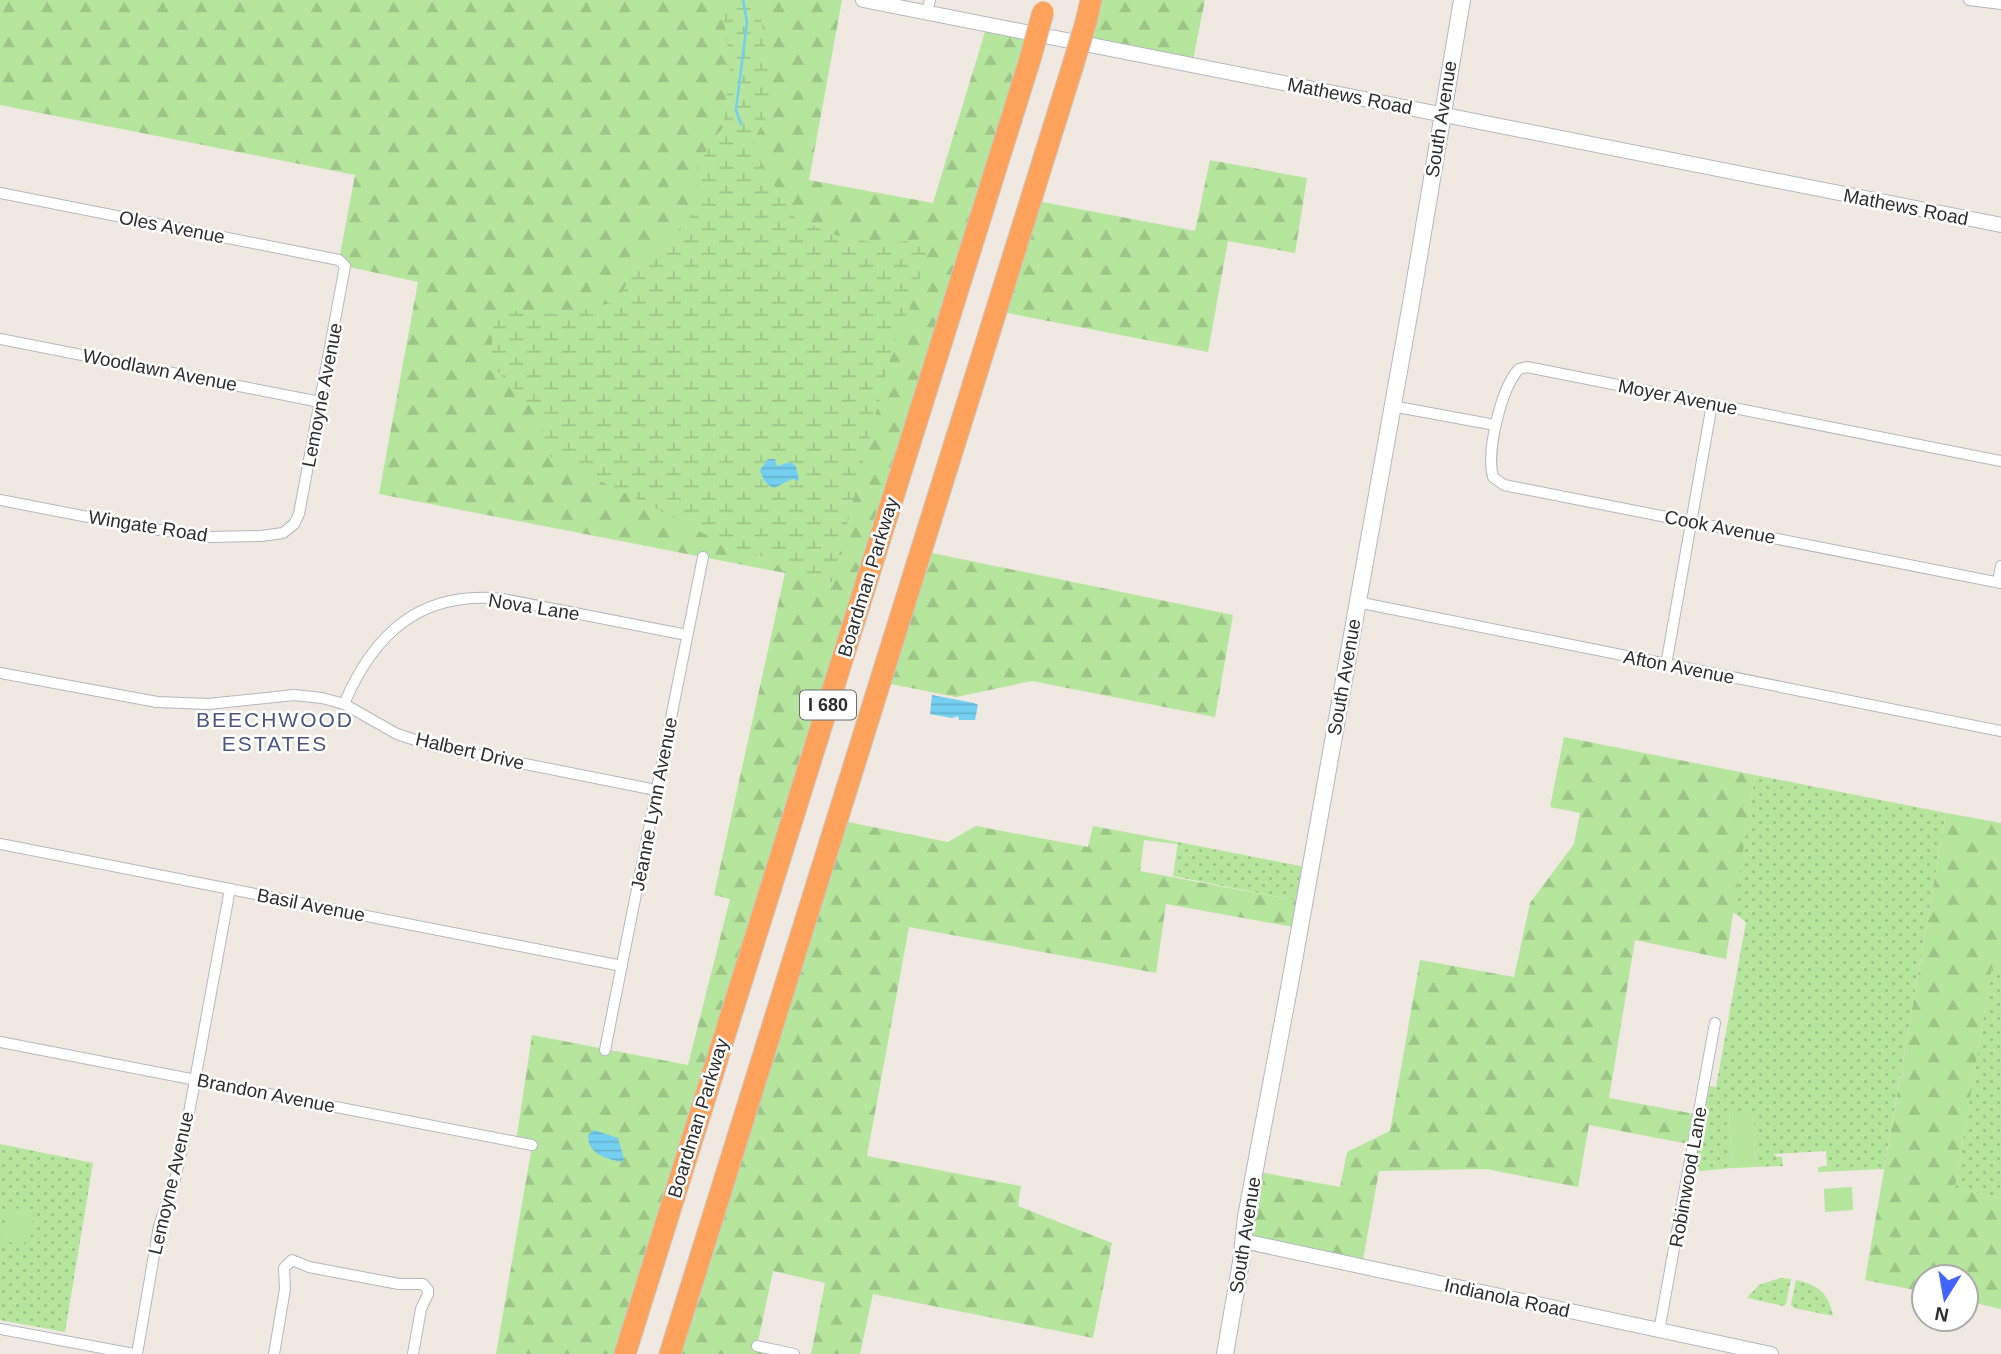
<svg xmlns="http://www.w3.org/2000/svg" width="2001" height="1354" viewBox="0 0 2001 1354" font-family="Arial,sans-serif">
	<defs>
		<pattern id="grass-dots" width="8" height="8" patternUnits="userSpaceOnUse" patternTransform="scale(1.75)"><rect width="8" height="8" fill="#b6e59e"/><path d="M2 2h.1M6 6h.1" fill="none" stroke="#9dc588" stroke-width="1.8" stroke-linecap="round"/></pattern>
		<pattern id="forest-firs" width="22" height="20" patternUnits="userSpaceOnUse" patternTransform="scale(1.75)"><rect width="22" height="20" fill="#b6e59e"/><path d="M5 1l3.5 6h-7zM16 11l3.5 6h-7z" fill="#9dc588"/></pattern>
		<pattern id="wetland-marsh" width="20" height="14" patternUnits="userSpaceOnUse" patternTransform="scale(1.75)"><rect width="20" height="14" fill="#b6e59e"/><path d="M1 5h8M5 5V1M11 12h8M15 12V8" fill="none" stroke="#9dc588"/></pattern>
		<pattern id="water-rules" width="6" height="5" patternUnits="userSpaceOnUse" patternTransform="scale(1.75)"><rect width="6" height="5" fill="#75cff0"/><path d="M0 2.5h6" fill="none" stroke="#66b2ce"/></pattern>
	</defs>
	<rect width="100%" height="100%" fill="#efe9e1"/>
	<path fill="url(#grass-dots)" d="M 1755,775 L 1946,813 L 1884,1169 L 1818,1172 L 1818,1167 L 1827,1166 L 1826,1151 L 1774,1154 L 1777,1157 L 1782,1157 L 1783,1166 L 1756,1167 L 1753,1112 L 1729,1111 L 1732,1168 L 1701,1171 L 1690,1168 L 1705,1085 L 1716,1087 L 1746,922 L 1733,912 Z
		M 1178,842 L 1310,868 L 1304,902 L 1173,876 Z
		M 1992,966 L 2001,968 L 2001,1198 L 1955,1188 Z
		M 0,1144 L 93,1163 L 65,1332 L 0,1320 Z
		M 1780,1278 L 1791,1279 L 1786,1304 L 1783,1306 L 1747,1298 L 1759,1285 Z
		M 1796,1280 C 1818,1285 1829,1293 1833,1316 L 1794,1308 L 1791,1305 Z"/>
	<path fill="url(#forest-firs)" d="M 0,0 L 842,0 L 809,180 L 933,203 L 987,25 L 1036,35 L 625,1354 L 496,1354 L 532,1146 L 516,1142 L 532,1035 L 688,1065 L 730,899 L 714,895 L 785,573 L 379,494 L 418,282 L 345,266 L 339,260 L 355,175 L 0,105 Z
		M 1091,0 L 1205,0 L 1192,65 L 1080,43 Z
		M 1210,160 L 1307,178 L 1295,253 L 1228,241 L 1208,352 L 997,311 L 1032,200 L 1195,231 Z
		M 922,551 L 1233,615 L 1215,717 L 1032,681 L 956,697 L 881,682 Z
		M 1564,737 L 1755,775 L 1726,959 L 1635,940 L 1609,1098 L 1700,1115 L 1694,1145 L 1589,1125 L 1578,1187 L 1486,1169 L 1379,1171 L 1362,1265 L 1243,1241 L 1254,1171 L 1340,1187 L 1347,1152 L 1390,1131 L 1420,960 L 1514,977 L 1530,903 L 1574,844 L 1580,813 L 1550,807 Z
		M 1946,813 L 2001,823 L 2001,968 L 1992,967 L 1955,1188 L 2001,1198 L 2001,1309 L 1966,1301 L 1966,1277 L 1924,1277 L 1924,1292 L 1865,1280 Z
		M 838,820 L 948,842 L 976,826 L 1088,847 L 1093,826 L 1178,842 L 1177,844 L 1144,840 L 1140,871 L 1304,902 L 1299,928 L 1166,904 L 1156,973 L 909,927 L 867,1156 L 1021,1186 L 1018,1206 L 1112,1243 L 1093,1338 L 873,1294 L 860,1354 L 811,1354 L 825,1283 L 773,1271 L 757,1346 L 794,1354 L 670,1354 Z"/>
	<path fill="url(#wetland-marsh)" d="M 725,0 L 753,0 C 766,25 764,41 767,68 C 768,77 774,86 774,94 C 773,109 761,126 754,139 L 759,160 L 794,217 L 832,234 L 869,242 L 892,243 L 930,238 L 916,294 L 895,340 L 832,582 L 785,573 L 771,559 L 725,545 L 665,513 L 549,456 L 539,416 L 490,363 L 494,322 L 515,311 L 567,315 L 617,301 L 638,263 L 678,230 L 702,203 L 693,176 L 710,144 L 723,127 L 730,67 L 723,11 Z"/>
	<path fill="#b6e59e" d="M 1729,1110 L 1753,1112 L 1756,1167 L 1732,1168 Z
		M 1852,1187 L 1853,1210 L 1825,1212 L 1824,1189 Z
		M 9,1207 L 32,1211 C 33,1218 32,1234 30,1241 L 19,1244 L 5,1241 L 2,1237 Z"/>
	<path fill="url(#water-rules)" d="M 768,459 L 775,459 L 777,466 L 790,462 L 796,466 L 799,481 L 792,479 L 774,488 C 764,484 764,480 760,470 Z
		M 932,695 L 974,703 L 978,705 L 975,720 L 959,720 L 958,716 L 952,718 L 930,714 Z
		M 594,1130 L 618,1138 L 624,1159 L 621,1162 C 605,1158 588,1154 588,1135 Z"/>
	<g fill="none" stroke-linecap="round" stroke-linejoin="round">
		<path stroke="#75cff0" stroke-width="2.5" d="M 741,124 L 736,110 L 747,22 L 743,0"/>
		<g stroke="#b4b7c1" stroke-width="12">
			<path id="minor" d="M 1969,0 L 2001,4
				M 927,13 L 930,0
				M 0,193 L 339,260 L 345,266 L 299,514 L 294,524 L 283,533 L 261,536 L 211,537 L 145,528 L 0,500
				M 0,339 L 320,402
				M 1392,406 L 1495,425
				M 2001,461 L 1527,367 L 1519,369 C 1501,388 1486,452 1493,477 L 1504,485 L 2001,583
				M 1998,582 L 2001,566
				M 1357,602 L 2001,731
				M 1666,665 L 1712,404
				M 0,673 L 157,702 L 208,704 L 294,695 L 322,698 L 344,704 L 397,734 L 430,745 L 656,790
				M 344,704 C 374,633 421,590 503,599 L 687,635
				M 0,844 L 622,966
				M 0,1042 L 532,1145
				M 605,1050 L 703,557
				M 0,1329 L 134,1354
				M 1659,1331 L 1715,1023
				M 757,1346 L 794,1354
				M 137,1354 L 159,1226 L 175,1179 L 184,1140 L 230,889
				M 274,1354 L 285,1289 L 284,1268 L 292,1260 L 309,1267 L 399,1284 L 423,1284 L 428,1290 L 428,1294 L 421,1309 L 413,1354"/>
		</g>
		<g stroke="#b4b7c1" stroke-width="16">
			<path id="tertiary" d="M 863,0 L 2001,225
				M 1243,1241 L 1771,1354"/>
		</g>
		<g stroke="#b4b7c1" stroke-width="18">
			<path id="secondary" d="M 1225,1354 L 1241,1262 L 1246,1217 L 1290,983 L 1412,298 L 1462,0"/>
		</g>
		<g stroke="#c9c9c9" stroke-width="23">
			<path id="motorway" d="M 1086,22 L 1091,0
				M 625,1354 L 1031,56
				M 670,1354 L 1073,65"/>
		</g>
		<use href="#minor" stroke="#fff" stroke-width="10"/>
		<use href="#tertiary" stroke="#fff" stroke-width="14"/>
		<use href="#secondary" stroke="#fff" stroke-width="16"/>
		<use href="#motorway" stroke="#ffa35c" stroke-width="21"/>
		<g stroke="#c9c9c9" stroke-width="23" stroke-linecap="butt">
			<path id="motorway-bridge" d="M 1031,56 L 1043,12
				M 1073,65 L 1086,22"/>
		</g>
		<use href="#motorway-bridge" stroke="#ffa35c" stroke-width="21"/>
	</g>
	<g text-anchor="middle" dominant-baseline="central" stroke-width="5" stroke-linejoin="round" paint-order="stroke">
		<rect fill="#fff" stroke="#6d6d6d" stroke-width="2" x="800" y="690.5" width="56" height="29" rx="5"/>
		<g font-size="18" font-weight="bold" fill="#2e2e2e">
			<text x="828" y="705">I 680</text>
		</g>
		<g font-size="19" fill="#2e2e2e" stroke="#fff">
			<text transform="translate(1350 96) rotate(11)">Mathews Road</text>
			<text transform="translate(1441 119) rotate(-81)">South Avenue</text>
			<text transform="translate(1906 207) rotate(11)">Mathews Road</text>
			<text transform="translate(172 227) rotate(11)">Oles Avenue</text>
			<text transform="translate(160 370) rotate(11)">Woodlawn Avenue</text>
			<text transform="translate(322 395) rotate(-79)">Lemoyne Avenue</text>
			<text transform="translate(1678 397) rotate(11)">Moyer Avenue</text>
			<text transform="translate(148 526) rotate(9)">Wingate Road</text>
			<text transform="translate(1720 527) rotate(11)">Cook Avenue</text>
			<text transform="translate(868 577) rotate(-73)">Boardman Parkway</text>
			<text transform="translate(534 607) rotate(9)">Nova Lane</text>
			<text transform="translate(1679 667) rotate(11)">Afton Avenue</text>
			<text transform="translate(1344 677) rotate(-80)">South Avenue</text>
			<text transform="translate(470 751) rotate(13)">Halbert Drive</text>
			<text transform="translate(654 804) rotate(-79)">Jeanne Lynn Avenue</text>
			<text transform="translate(311 905) rotate(11)">Basil Avenue</text>
			<text transform="translate(266 1093) rotate(11)">Brandon Avenue</text>
			<text transform="translate(698 1118) rotate(-73)">Boardman Parkway</text>
			<text transform="translate(1688 1177) rotate(-80)">Robinwood Lane</text>
			<text transform="translate(171 1183) rotate(-77)">Lemoyne Avenue</text>
			<text transform="translate(1245 1235) rotate(-81)">South Avenue</text>
			<text transform="translate(1507 1298) rotate(12)">Indianola Road</text>
		</g>
		<g font-size="21" letter-spacing="2" fill="#4d5680" stroke="#fff">
			<text x="275" y="719">BEECHWOOD<tspan x="275" dy="24">ESTATES</tspan></text>
		</g>
	</g>
	<g transform="translate(1945 1298) rotate(191)"><circle r="33" fill="#ffffff" stroke="#ababab" stroke-width="2"/>
	<path d="M0-5L12 26L0 18L-12 26Z" fill="#4264fb"/>
	<text y="-10" font-size="19" font-weight="bold" text-anchor="middle" fill="#2e2e2e">N</text>
	</g>
</svg>
